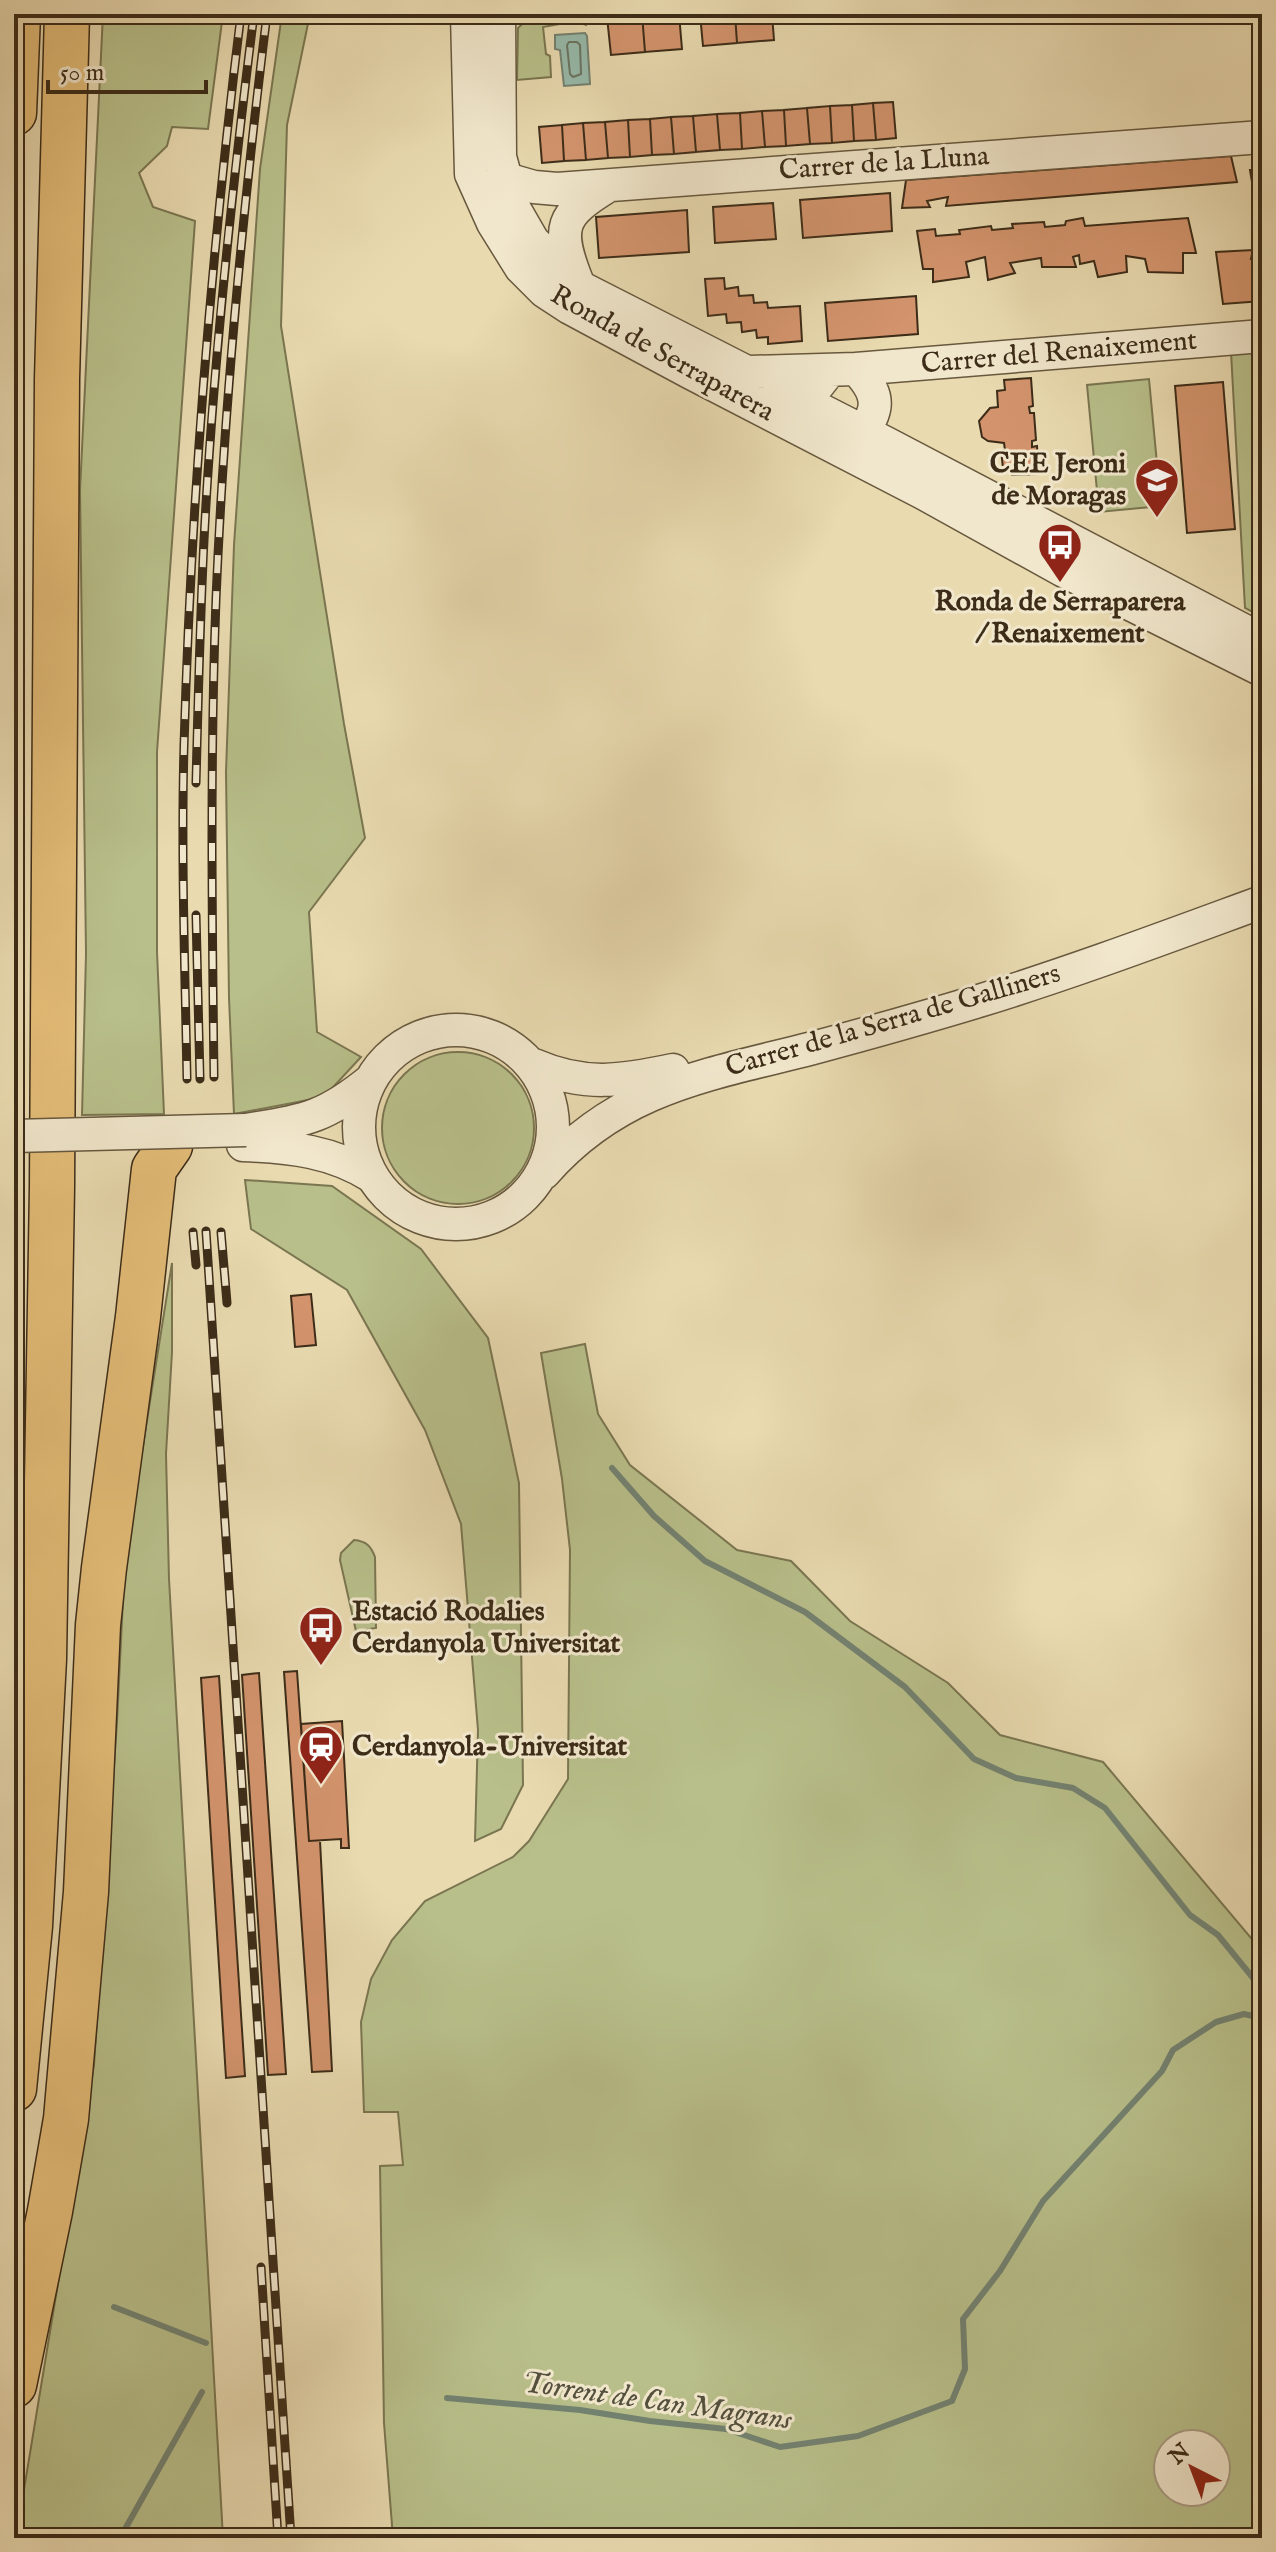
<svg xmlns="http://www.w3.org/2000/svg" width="1276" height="2552" viewBox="0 0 1276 2552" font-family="'IM FELL English',serif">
	<rect width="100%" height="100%" fill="#e9dab0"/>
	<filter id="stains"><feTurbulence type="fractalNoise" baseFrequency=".0025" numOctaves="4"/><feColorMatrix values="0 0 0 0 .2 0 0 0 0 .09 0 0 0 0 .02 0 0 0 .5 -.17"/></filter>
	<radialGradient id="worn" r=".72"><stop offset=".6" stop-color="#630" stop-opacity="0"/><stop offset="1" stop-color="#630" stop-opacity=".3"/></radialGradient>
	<path fill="#b8bf8a" stroke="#7a7651" stroke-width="2" fill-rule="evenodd" d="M 103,14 L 223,14 L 208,129 L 172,127 L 167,146 L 139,173 L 153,207 L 195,221 L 157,752 L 157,952 L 164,1114 L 82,1115 L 86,954 L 80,490 Z
		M 282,14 L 310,14 L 287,125 L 281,326 L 344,724 L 365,838 L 309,912 L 317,1032 L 361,1057 L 324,1097 L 234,1114 L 229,998 L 226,772 L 234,545 L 260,169 Z
		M 533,14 L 591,14 L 586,25 L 576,21 L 543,27 L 546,54 L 550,56 L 551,77 L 517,80 L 518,28 Z
		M 1262,350 L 1262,483 L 1255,484 L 1262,535 L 1262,617 L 1245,608 L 1231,352 Z
		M 1149,379 L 1161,506 L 1099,512 L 1087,385 Z
		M382 1128a76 76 0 1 1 152 0a76 76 0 1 1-152 0Z
		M 245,1180 L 332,1186 L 421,1249 L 488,1338 L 519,1483 L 523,1785 L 501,1829 L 475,1841 L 478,1730 L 461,1524 L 425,1430 L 347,1290 L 251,1229 Z
		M 172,1263 L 172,1352 L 166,1454 L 169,1579 L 223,2538 L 16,2538 L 94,2065 L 117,1722 L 125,1559 Z
		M 585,1344 L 598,1414 L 630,1465 L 737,1550 L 791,1561 L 850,1621 L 948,1683 L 1000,1735 L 1103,1762 L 1262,1951 L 1262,2538 L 393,2538 L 384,2423 L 380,2166 L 403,2165 L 398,2112 L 364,2112 L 361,2022 L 371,1979 L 392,1940 L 425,1901 L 513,1857 L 529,1841 L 568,1779 L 570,1550 L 562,1479 L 541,1353 ZM 1168,2444 L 1216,2444 L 1216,2492 L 1168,2492 Z
		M 354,1540 C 366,1541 371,1546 375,1557 L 376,1628 L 356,1631 L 340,1560 L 341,1553 Z"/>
	<path fill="#97bbac" stroke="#738271" stroke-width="2" d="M 585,33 L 587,36 L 590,84 L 564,86 L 560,50 L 555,49 L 555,35 Z"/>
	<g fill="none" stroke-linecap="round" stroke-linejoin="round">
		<path stroke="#6a7462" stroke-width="2" d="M 577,42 L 580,45 L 581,74 L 573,77 L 570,74 L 567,45 L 569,42 Z"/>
		<path stroke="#738271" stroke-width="6" d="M 612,1468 L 654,1516 L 705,1561 L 805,1612 L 905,1687 L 974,1759 L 1016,1778 L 1073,1788 L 1105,1808 L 1190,1915 L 1218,1935 L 1262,1989
			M 114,2307 L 206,2343
			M 447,2398 L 580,2410 L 650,2421 L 726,2429 L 780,2447 L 858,2436 L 952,2401 L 965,2369 L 963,2319 L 1000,2271 L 1043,2201 L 1162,2071 L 1173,2050 L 1216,2022 L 1244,2014 L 1262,2018
			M 120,2538 L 202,2392"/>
	</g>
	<path fill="#d3946d" stroke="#3c2c18" stroke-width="2" d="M 642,14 L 679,14 L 682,49 L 645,52 Z
		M 642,14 L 645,52 L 611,55 L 607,17 Z
		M 700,14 L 735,14 L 737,43 L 703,46 Z
		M 735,14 L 772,14 L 774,40 L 737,43 Z
		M 893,102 L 896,138 L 876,140 L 873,103 Z
		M 873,103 L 876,140 L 854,141 L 852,105 Z
		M 852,105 L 854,141 L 832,143 L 830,106 Z
		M 830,106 L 832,143 L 810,144 L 807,108 Z
		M 807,108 L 810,144 L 786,146 L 784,110 Z
		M 784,110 L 786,146 L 765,147 L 762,111 Z
		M 762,111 L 765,147 L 742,149 L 740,113 Z
		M 740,113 L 742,149 L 720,150 L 717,114 Z
		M 717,114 L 720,150 L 696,152 L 693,116 Z
		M 693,116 L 696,152 L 674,154 L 671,117 Z
		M 671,117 L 674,154 L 652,155 L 650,119 Z
		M 650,119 L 652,155 L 630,157 L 628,120 Z
		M 628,120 L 630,157 L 608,158 L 605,122 Z
		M 605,122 L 608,158 L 586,160 L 583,123 Z
		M 583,123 L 586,160 L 564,161 L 562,125 Z
		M 562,125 L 564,161 L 542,163 L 539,127 Z
		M 1231,156 L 1237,182 L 946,206 L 948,197 L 927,201 L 930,207 L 902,208 L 906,180 Z
		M 1262,160 L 1262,192 L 1261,192 L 1259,186 L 1253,188 L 1250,170 L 1257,170 L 1255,162 Z
		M 890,193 L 892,231 L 803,238 L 800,200 Z
		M 773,203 L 776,239 L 715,243 L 713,207 Z
		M 687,210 L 689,252 L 599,258 L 596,217 Z
		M 1083,218 L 1085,226 L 1188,218 L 1196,253 L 1183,253 L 1183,273 L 1148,272 L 1145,259 L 1126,256 L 1127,272 L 1098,277 L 1094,261 L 1080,264 L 1079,255 L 1073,257 L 1076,267 L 1042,267 L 1041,258 L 1010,263 L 1015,273 L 988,280 L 985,257 L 966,262 L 969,277 L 933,282 L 933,269 L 923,269 L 917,231 L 935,229 L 936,236 L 960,234 L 959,230 L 991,226 L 992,230 L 1013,228 L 1012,224 L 1044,222 L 1045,227 L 1065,225 L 1066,221 Z
		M 1253,250 L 1251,259 L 1262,258 L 1262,301 L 1223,304 L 1216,252 Z
		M 724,278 L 725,289 L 738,287 L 739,296 L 753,295 L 754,303 L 767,302 L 768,308 L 800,306 L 802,341 L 768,344 L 768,337 L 757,338 L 756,330 L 742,332 L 741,322 L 727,323 L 726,314 L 708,316 L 705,279 Z
		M 916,296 L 918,334 L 828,341 L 825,303 Z
		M 1031,378 L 1033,406 L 1029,407 L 1030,413 L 1034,413 L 1036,440 L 1032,441 L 1032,447 L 1037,446 L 1039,474 L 1012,475 L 1012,468 L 1003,468 L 1001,450 L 1005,450 L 1004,443 L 988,441 L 982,437 L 979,421 L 990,408 L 998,407 L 997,391 L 1005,390 L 1004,380 Z
		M 1223,382 L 1235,529 L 1187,533 L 1175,386 Z
		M 1262,483 L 1262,523 L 1261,523 L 1254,484 Z
		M 311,1294 L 316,1345 L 295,1347 L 291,1296 Z
		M 297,1671 L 309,1841 L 320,1841 L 332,2071 L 312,2072 L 284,1672 Z
		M 259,1673 L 286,2074 L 268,2075 L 242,1675 Z
		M 219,1676 L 245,2076 L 226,2078 L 201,1678 Z
		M 342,1721 L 349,1848 L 341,1848 L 341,1839 L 309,1841 L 301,1724 Z"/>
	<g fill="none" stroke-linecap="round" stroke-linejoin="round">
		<g stroke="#67583e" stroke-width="35">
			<path id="minor" d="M 467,14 L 471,174 L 493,223 L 521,268 L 544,291 L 570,308 L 691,373 L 923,493 L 1062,570 L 1262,670
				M 499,14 L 500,157 L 514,208 L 533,241 L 580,287 L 884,442 L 1262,640
				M 506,179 L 534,187 L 557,189 L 1262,137
				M 577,281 C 556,228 560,215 608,186
				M 856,369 L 1262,336
				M 750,372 L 856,369 C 886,400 876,414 854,445 L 852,444
				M 810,422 L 807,421 L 815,389 L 830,370
				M359 1127a97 97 0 1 1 194 0a97 97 0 1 1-194 0Z
				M 534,1065 C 584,1087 622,1081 673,1070
				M 246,1130 C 305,1120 323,1119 371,1080
				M 243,1145 C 291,1147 332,1151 373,1177
				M 544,1173 C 619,1087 708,1075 813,1048 C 869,1033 926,1017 982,1000 C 1076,971 1169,936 1262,902"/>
		</g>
		<g stroke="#3c2c18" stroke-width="47">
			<path id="highway" d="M 14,113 L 18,14
				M 14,2089 L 30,1926 L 44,1659 L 52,1187 L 57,379 L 67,14
				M 14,2385 L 50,2211 L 66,2119 L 86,1892 L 98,1625 L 104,1568 L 138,1317 L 154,1169 L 170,1146"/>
		</g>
		<use href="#minor" stroke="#f1e7cc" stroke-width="32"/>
		<use href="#highway" stroke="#e4bd78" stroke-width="44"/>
		<g stroke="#3c2c18" stroke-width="9">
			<path id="rail" d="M 196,783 C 198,702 200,621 204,540 C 213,364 232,189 254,14
				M 196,915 L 200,1079
				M 214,1077 C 212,918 210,759 216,599 C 224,404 243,208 267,14
				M 187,1079 C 185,968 181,857 184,746 C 191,501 211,257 241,14
				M 206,1231 L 291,2538
				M 193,1232 L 196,1265
				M 221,1232 L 227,1303
				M 261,2267 L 278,2538"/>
		</g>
		<use href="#rail" stroke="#f1e7cc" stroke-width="6" stroke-dasharray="18" stroke-linecap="butt"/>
		<g stroke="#67583e" stroke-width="35" stroke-linecap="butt">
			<path id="minor-bridge" d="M 14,1136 L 246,1130"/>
		</g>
		<use href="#minor-bridge" stroke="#f1e7cc" stroke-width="32"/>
	</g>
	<defs>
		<g id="school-pin" transform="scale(2.3)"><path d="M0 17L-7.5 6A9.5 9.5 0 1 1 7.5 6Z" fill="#8f2418" stroke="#f1e7cc"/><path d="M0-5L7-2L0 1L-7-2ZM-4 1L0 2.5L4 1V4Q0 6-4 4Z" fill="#fff"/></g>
		<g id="bus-pin" transform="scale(2.3)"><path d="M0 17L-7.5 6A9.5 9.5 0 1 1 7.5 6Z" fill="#8f2418" stroke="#f1e7cc"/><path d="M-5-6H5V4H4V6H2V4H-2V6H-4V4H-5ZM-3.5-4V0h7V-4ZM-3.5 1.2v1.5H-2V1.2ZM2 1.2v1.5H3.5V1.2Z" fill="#fff"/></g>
		<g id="station-pin" transform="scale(2.3)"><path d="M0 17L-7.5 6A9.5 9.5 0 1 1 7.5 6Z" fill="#8f2418" stroke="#f1e7cc"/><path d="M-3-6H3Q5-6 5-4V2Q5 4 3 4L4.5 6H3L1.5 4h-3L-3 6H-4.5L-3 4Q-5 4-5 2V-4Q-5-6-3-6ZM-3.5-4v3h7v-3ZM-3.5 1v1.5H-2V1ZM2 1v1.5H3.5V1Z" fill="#fff"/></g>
	</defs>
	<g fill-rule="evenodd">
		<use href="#school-pin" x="1157" y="480"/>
		<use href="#bus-pin" x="1060" y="545"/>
		<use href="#bus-pin" x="321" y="1628"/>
		<use href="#station-pin" x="321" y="1747"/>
	</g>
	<g text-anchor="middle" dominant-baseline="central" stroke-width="6" stroke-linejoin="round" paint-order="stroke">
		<g font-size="28" fill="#3c2c18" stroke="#f1e7cc">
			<text transform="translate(884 164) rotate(-4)">Carrer de la Lluna</text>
			<text transform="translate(1059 353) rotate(-5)">Carrer del Renaixement</text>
			<text transform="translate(662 354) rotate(29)">Ronda de Serraparera</text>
			<text transform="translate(893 1021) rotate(-16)">Carrer de la Serra de Galliners</text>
		</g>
		<g font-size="28" font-weight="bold" fill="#3c2c18" stroke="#f1e7cc" text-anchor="start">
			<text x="1126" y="464" text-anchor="end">CEE Jeroni<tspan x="1126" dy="32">de Moragas</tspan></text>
			<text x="1060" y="602" text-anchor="middle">Ronda de Serraparera<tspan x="1060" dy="32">/ Renaixement</tspan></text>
			<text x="352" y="1612">Estació Rodalies<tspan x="352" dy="32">Cerdanyola Universitat</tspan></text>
			<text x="352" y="1747">Cerdanyola-Universitat</text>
		</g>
		<g font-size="30" font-style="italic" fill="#53503d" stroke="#f1e7cc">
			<text transform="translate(657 2402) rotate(8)">Torrent de Can Magrans</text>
		</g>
	</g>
	<rect width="1276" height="2552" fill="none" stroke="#e9dab0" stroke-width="48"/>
	<rect x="16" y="16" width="1244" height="2520" fill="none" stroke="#3c2c18" stroke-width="4"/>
	<rect x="24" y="24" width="1228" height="2504" fill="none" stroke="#3c2c18" stroke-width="2"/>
	<g transform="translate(1192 2468) rotate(318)"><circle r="38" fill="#f1e7cc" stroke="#a99c84" stroke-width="2"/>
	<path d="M0-6L14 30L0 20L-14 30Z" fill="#8f2418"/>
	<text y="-12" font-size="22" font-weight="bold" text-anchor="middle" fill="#3c2c18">N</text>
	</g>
	<path d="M48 80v12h158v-12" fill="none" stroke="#3c2c18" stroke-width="4"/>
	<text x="60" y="80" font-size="24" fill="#3c2c18" stroke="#f1e7cc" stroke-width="6" paint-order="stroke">50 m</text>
	<rect width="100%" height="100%" filter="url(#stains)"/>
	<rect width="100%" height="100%" fill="url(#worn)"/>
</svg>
